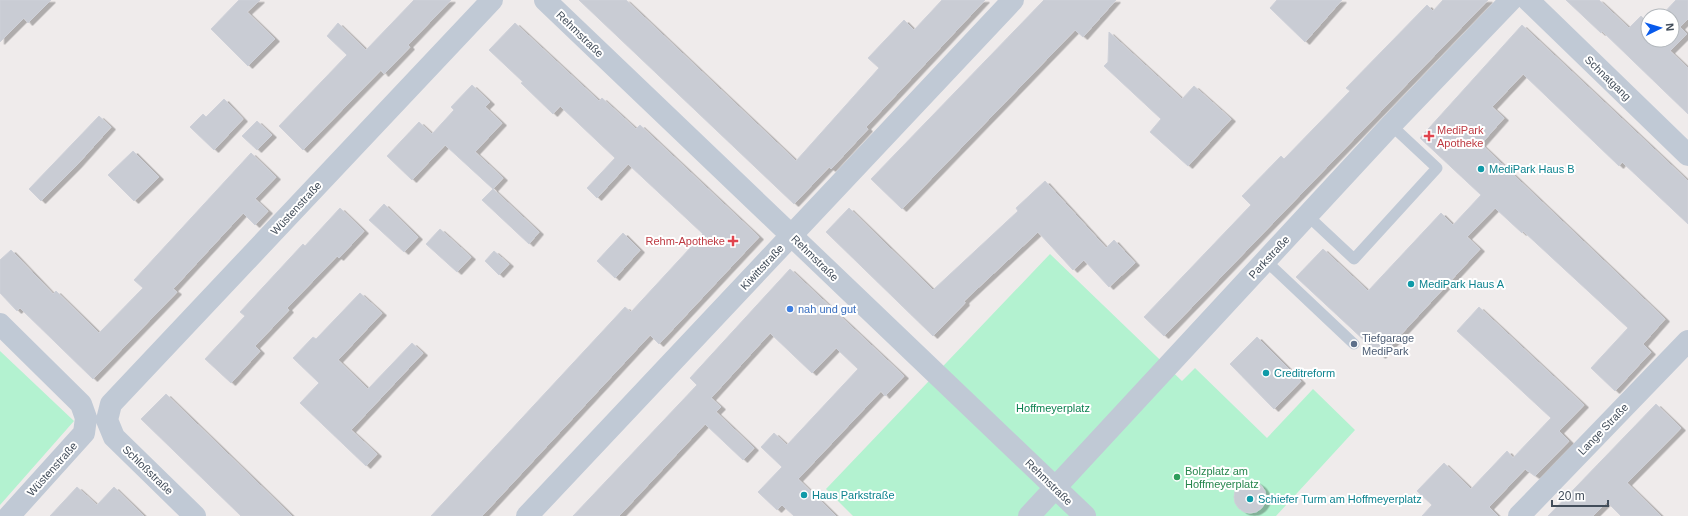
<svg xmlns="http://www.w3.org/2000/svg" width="1688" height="516" viewBox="0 0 1688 516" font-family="Arial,sans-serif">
	<defs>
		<filter id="shadow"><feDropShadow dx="4.5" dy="2.5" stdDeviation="0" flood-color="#0004"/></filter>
	</defs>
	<rect width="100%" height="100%" fill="#efebeb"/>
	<path fill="#b3f2d0" d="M 1050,254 L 1182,381 L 1195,368 L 1267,438 L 1313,389 L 1355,430 L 1276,516 L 853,516 L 826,489 Z
		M 0,351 L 74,421 L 0,505 Z"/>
	<path fill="#c9ccd4" stroke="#ced0d8" filter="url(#shadow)" d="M 0,0 L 51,0 L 28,23 L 24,18 L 0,42 Z
		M 239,0 L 260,0 L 247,12 L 275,39 L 248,66 L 211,29 Z
		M 414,0 L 451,0 L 408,45 L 410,47 L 384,74 L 381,70 L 303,150 L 279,126 L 347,55 L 327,36 L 338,23 L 366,50 Z
		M 579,0 L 626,0 L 796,161 L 879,68 L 868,58 L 904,20 L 914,30 L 942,0 L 985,0 L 866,127 L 868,129 L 831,169 L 829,167 L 794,204 Z
		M 1044,0 L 1116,0 L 1083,37 L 1075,30 L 902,209 L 871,179 Z
		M 1277,0 L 1342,0 L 1305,42 L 1270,8 Z
		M 1443,0 L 1488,0 L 1164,336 L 1144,317 L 1251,205 L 1242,196 L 1281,156 L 1284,159 L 1350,91 L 1346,88 L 1427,5 L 1433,11 Z
		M 1566,0 L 1599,0 L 1629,28 L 1641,16 L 1648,23 L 1648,40 L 1672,40 L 1672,16 L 1661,16 L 1676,0 L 1688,0 L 1688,19 L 1680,27 L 1687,34 L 1670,51 L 1688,68 L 1688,114 L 1602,31 L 1601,33 Z
		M 515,23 L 599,101 L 602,98 L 636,129 L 640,125 L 759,237 L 659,344 L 650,335 L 482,516 L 431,516 L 625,307 L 631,312 L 703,234 L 628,164 L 597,198 L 587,188 L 615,158 L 560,106 L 553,114 L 521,83 L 523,82 L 489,50 Z
		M 1522,25 L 1688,181 L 1688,224 L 1622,162 L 1619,166 L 1523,74 L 1492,107 L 1504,118 L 1481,144 L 1665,319 L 1643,344 L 1651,352 L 1615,391 L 1591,368 L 1628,328 L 1523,231 L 1522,233 L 1495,208 L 1467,237 L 1480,249 L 1381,356 L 1296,277 L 1323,249 L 1368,291 L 1441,213 L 1453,225 L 1481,195 L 1420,138 Z
		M 1109,32 L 1182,99 L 1194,86 L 1231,119 L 1188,166 L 1150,132 L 1161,119 L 1104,66 L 1108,62 Z
		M 472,85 L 490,102 L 485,107 L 502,123 L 475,152 L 503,178 L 493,189 L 445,145 L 412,180 L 387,156 L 419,122 L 432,134 L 454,110 L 451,107 Z
		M 224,99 L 243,119 L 214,150 L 190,127 L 203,114 L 206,117 Z
		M 99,116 L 111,127 L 76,166 L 41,201 L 29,189 Z
		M 257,121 L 272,135 L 257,150 L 242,136 Z
		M 133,151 L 159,177 L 134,201 L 108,175 Z
		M 251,153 L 276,177 L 255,199 L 268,211 L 255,225 L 243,213 L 173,289 L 177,292 L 93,379 L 20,308 L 17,311 L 0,293 L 0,260 L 11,250 L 53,294 L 56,291 L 99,333 L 143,288 L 134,280 Z
		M 1045,181 L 1106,248 L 1114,240 L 1135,263 L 1109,287 L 1084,260 L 1073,270 L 1038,232 L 964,301 L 965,303 L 933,336 L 826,232 L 849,208 L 933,290 L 1018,211 L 1016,208 Z
		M 493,189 L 539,232 L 529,244 L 482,200 Z
		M 384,204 L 418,237 L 404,252 L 369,220 Z
		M 340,208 L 364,231 L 339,258 L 337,256 L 287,308 L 289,310 L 255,346 L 260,351 L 231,383 L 205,359 L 245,316 L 240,312 L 303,244 L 305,246 Z
		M 440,229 L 471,257 L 457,272 L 426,244 Z
		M 623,233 L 640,250 L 615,278 L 597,261 Z
		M 494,251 L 509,264 L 499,275 L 485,261 Z
		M 790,269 L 904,376 L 885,396 L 881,391 L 798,479 L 836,516 L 794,516 L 782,505 L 777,510 L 758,492 L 782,467 L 761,447 L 774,433 L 787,445 L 858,369 L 836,348 L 812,373 L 770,333 L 711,398 L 721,407 L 716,412 L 754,448 L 743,460 L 705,424 L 619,516 L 573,516 L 697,385 L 690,378 Z
		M 360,293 L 382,313 L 338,360 L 368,389 L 412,343 L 423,353 L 351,430 L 377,454 L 366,466 L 300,403 L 319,383 L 293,358 L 313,337 L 316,339 Z
		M 1479,307 L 1584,405 L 1559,431 L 1569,441 L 1535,476 L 1525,469 L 1489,507 L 1498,516 L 1422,516 L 1432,505 L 1417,491 L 1444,463 L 1471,489 L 1507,451 L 1513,458 L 1551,418 L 1457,331 Z
		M 1257,337 L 1301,381 L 1274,409 L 1230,364 Z
		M 166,394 L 292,516 L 241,516 L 141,419 Z
		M 1656,404 L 1681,428 L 1627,483 L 1661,516 L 1621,516 L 1607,502 L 1593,516 L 1548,516 Z
		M1234 497a16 16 0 1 1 32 0a16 16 0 1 1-32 0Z
		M 77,487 L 97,505 L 114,487 L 144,516 L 50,516 Z"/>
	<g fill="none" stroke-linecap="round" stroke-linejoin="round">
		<path stroke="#c0c9d5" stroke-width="11" d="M 1308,216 L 1354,259 L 1437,168 L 1391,125
			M 1266,261 L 1354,344"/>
		<path stroke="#c0c9d5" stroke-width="22" d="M 545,0 L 1085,516
			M 1528,0 L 1688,155
			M 0,324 L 81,404 L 86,418 L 84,433 L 9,516
			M 195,516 L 114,437 L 107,420 L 111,404 L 492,0
			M 527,516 L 1013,0
			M 1029,516 L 1391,125 L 1511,0
			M 1519,516 L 1688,341"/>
	</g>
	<g fill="#e0444e" stroke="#fff" stroke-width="1.5">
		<path d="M1427 130h4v4h4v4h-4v4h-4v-4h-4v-4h4z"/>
		<path d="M731 235h4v4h4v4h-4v4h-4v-4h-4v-4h4z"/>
	</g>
	<g fill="#0f9aa8" stroke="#fff" stroke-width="1.5">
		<circle cx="1481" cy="169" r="4"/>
		<circle cx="1411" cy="284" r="4"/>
		<circle cx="1266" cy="373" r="4"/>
		<circle cx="804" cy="495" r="4"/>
		<circle cx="1250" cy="499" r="4"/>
	</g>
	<circle fill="#3f7fe0" stroke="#fff" stroke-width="1.5" cx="790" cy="309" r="4"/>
	<circle fill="#5c6f8a" stroke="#fff" stroke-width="1.5" cx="1354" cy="344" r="4"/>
	<circle fill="#2e9e5b" stroke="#fff" stroke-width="1.5" cx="1177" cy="477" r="4"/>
	<g text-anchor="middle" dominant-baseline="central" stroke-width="4" stroke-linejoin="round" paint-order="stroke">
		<g font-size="11" fill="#424d5a" stroke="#fff">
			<text transform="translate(580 34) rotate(44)">Rehmstraße</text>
			<text transform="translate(1608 78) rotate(44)">Schnatgang</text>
			<text transform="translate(296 208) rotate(-47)">Wüstenstraße</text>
			<text transform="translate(1269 257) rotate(-47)">Parkstraße</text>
			<text transform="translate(815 258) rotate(44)">Rehmstraße</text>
			<text transform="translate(762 267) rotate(-47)">Kiwittstraße</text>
			<text transform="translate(1603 429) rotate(-46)">Lange Straße</text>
			<text transform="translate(52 469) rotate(-48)">Wüstenstraße</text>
			<text transform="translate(148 470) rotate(44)">Schloßstraße</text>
			<text transform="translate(1049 482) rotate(44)">Rehmstraße</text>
		</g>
		<g font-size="11" fill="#be3a42" stroke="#fff" text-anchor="start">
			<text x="1437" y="130">MediPark<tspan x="1437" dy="13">Apotheke</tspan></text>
			<text x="725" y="241" text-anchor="end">Rehm-Apotheke</text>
		</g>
		<g font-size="11" fill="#0d838f" stroke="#fff" text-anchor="start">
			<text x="1489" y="169">MediPark Haus B</text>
			<text x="1419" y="284">MediPark Haus A</text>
			<text x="1274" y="373">Creditreform</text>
			<text x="812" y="495">Haus Parkstraße</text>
			<text x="1258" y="499">Schiefer Turm am Hoffmeyerplatz</text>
		</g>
		<g font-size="11" fill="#366cbe" stroke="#fff" text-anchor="start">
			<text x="798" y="309">nah und gut</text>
		</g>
		<g font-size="11" fill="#4e5e75" stroke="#fff" text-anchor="start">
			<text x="1362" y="338">Tiefgarage<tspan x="1362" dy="13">MediPark</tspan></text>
		</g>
		<g font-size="11" fill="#0d8150" stroke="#fff">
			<text x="1053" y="408">Hoffmeyerplatz</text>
		</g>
		<g font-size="11" fill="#27864d" stroke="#fff" text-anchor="start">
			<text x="1185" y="471">Bolzplatz am<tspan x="1185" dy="13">Hoffmeyerplatz</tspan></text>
		</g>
	</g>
	<g transform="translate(1660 28) rotate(85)"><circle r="19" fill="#ffffff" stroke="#b3b8bd"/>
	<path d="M0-3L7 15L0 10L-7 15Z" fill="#085aec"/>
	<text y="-6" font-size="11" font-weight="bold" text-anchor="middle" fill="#424d5a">N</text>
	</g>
	<path d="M1552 500v6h56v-6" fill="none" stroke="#424d5a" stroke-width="2"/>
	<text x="1558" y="500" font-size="12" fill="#424d5a" stroke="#ffffff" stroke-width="3" paint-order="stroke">20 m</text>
</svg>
